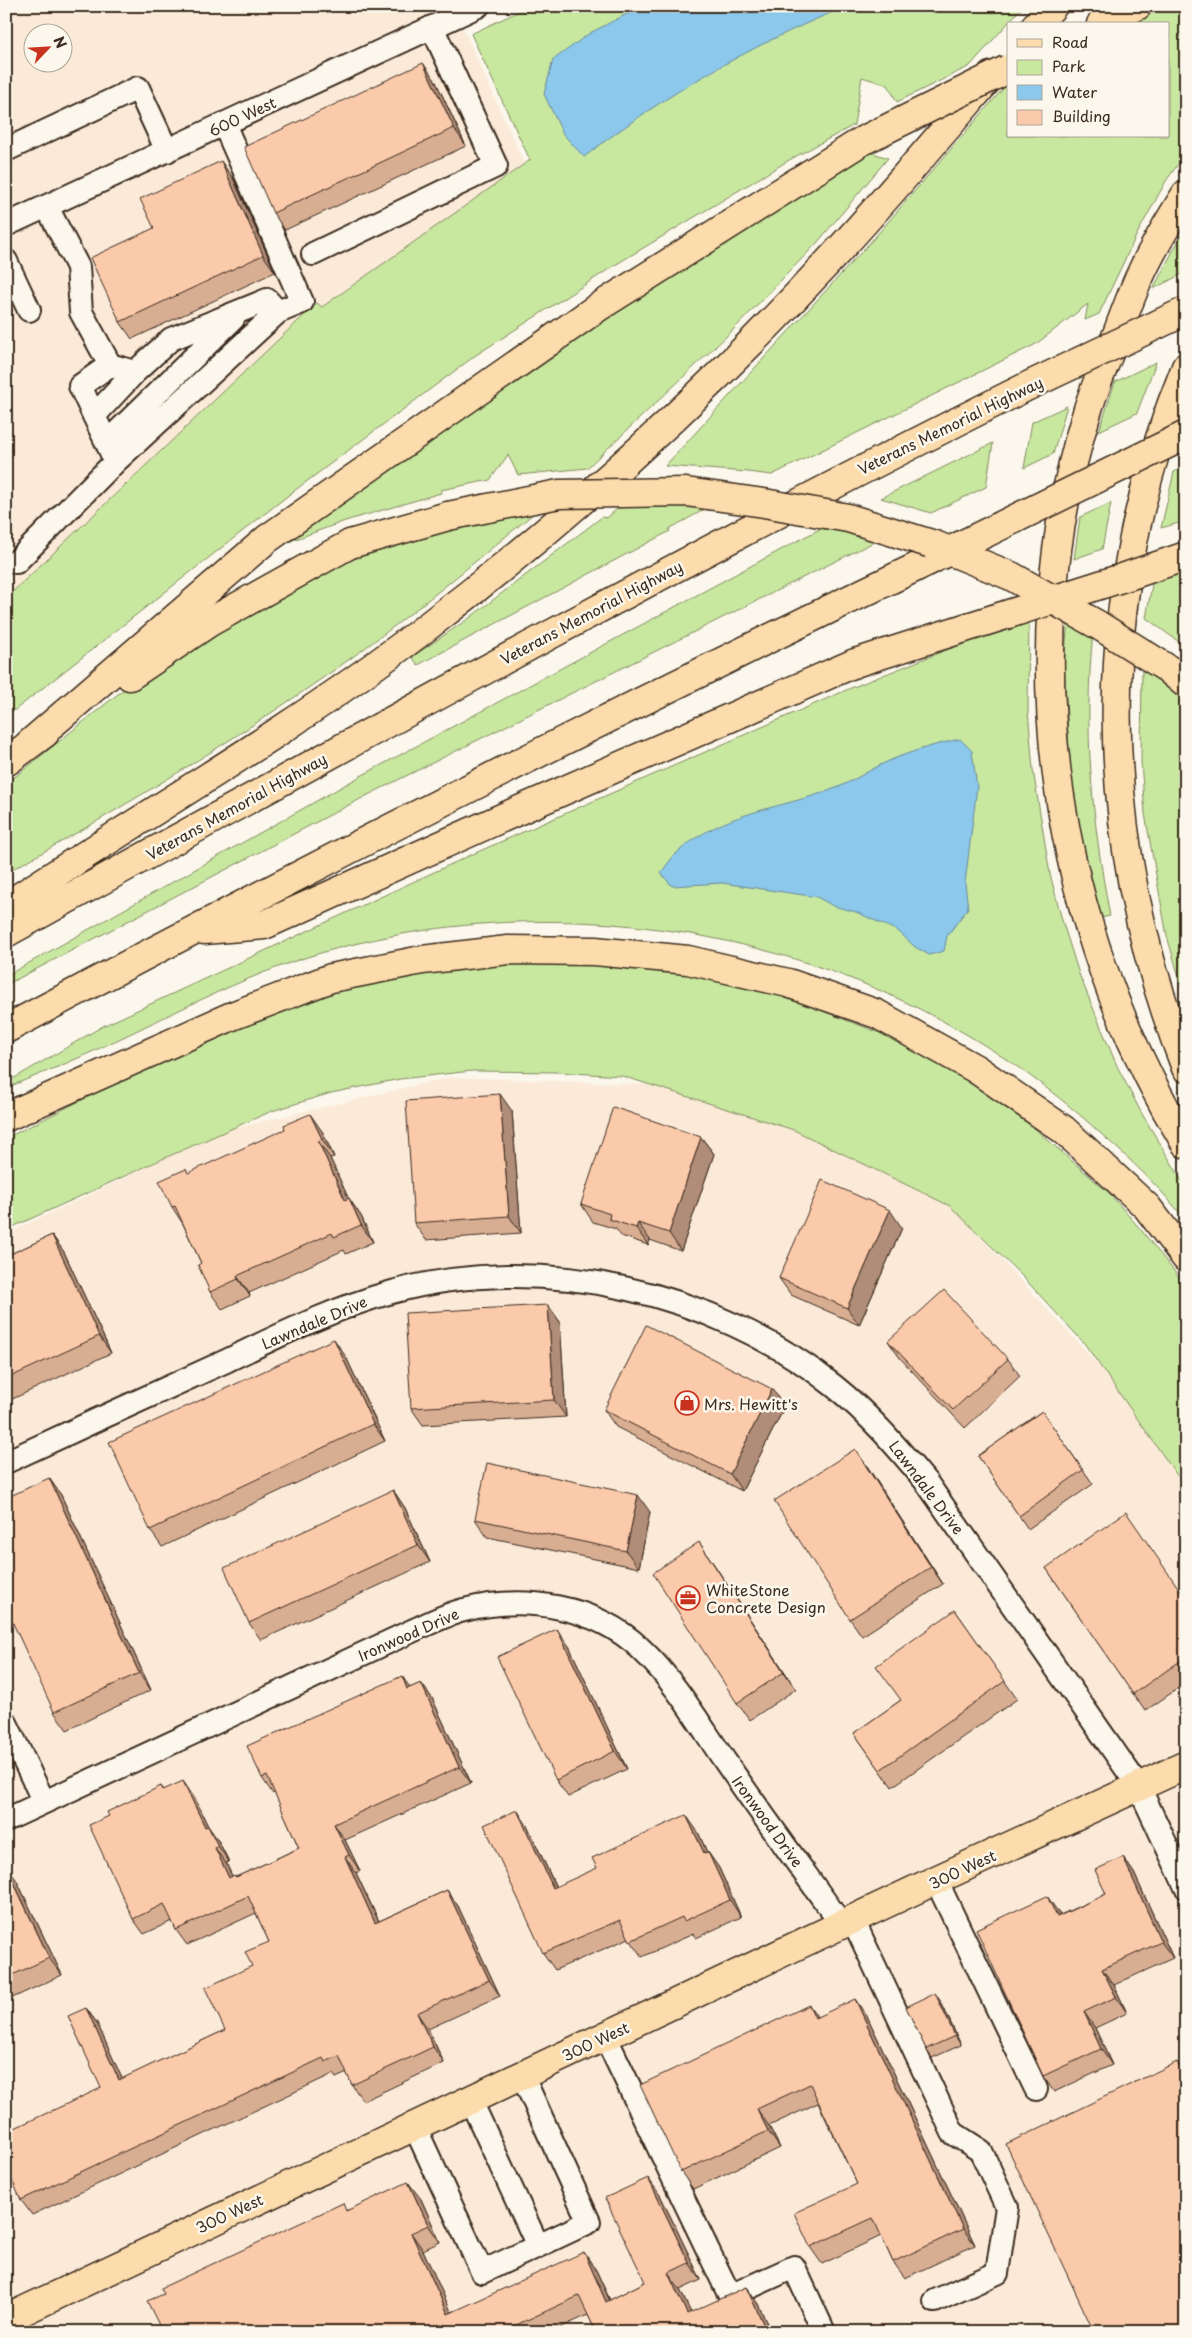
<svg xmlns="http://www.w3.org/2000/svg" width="1192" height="2338" viewBox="0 0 1192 2338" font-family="'Playpen Sans',sans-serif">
	<rect width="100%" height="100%" fill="#fbf7ec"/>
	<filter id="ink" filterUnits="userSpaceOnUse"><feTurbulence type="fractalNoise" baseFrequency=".02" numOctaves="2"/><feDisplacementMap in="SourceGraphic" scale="10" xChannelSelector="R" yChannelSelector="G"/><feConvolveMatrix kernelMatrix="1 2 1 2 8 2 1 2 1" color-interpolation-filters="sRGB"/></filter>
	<g filter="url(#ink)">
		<path fill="#fbead8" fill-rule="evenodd" d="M 6,6 L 453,6 L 540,198 L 6,667 ZM 32,32 L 62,32 L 62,62 L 32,62 Z
			M 451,1077 L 746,1088 L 950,1204 L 1125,1393 L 1186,1473 L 1186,2332 L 6,2332 L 6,1234 L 222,1131 Z"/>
		<path fill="#c8e8a0" stroke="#82895f" d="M 530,6 L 1023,6 L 970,66 L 897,102 L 888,85 L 862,77 L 854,125 L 791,159 L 620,262 L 476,355 L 290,494 L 6,717 L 6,598 L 317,303 L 322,307 L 530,160 L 471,34 Z
			M 1163,6 L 1186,6 L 1186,153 L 1166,181 L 1136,236 L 1099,314 L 1085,320 L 1088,304 L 1036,344 L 772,475 L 748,472 L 665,466 L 875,237 L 1008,83 L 1008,136 L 1168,136 L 1168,24 L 1126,24 Z
			M 867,151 L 888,158 L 817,243 L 732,331 L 587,468 L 518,475 L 508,455 L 490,480 L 441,490 L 441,493 L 345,521 L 288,542 L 284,533 L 410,440 Z
			M 1186,226 L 1186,272 L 1153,289 L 1183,232 Z
			M 1156,362 L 1137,413 L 1099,431 L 1115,382 Z
			M 1067,406 L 1053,454 L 1024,468 L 1032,422 Z
			M 993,443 L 986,487 L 931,513 L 881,498 Z
			M 1186,466 L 1186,521 L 1161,528 L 1174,472 Z
			M 1111,503 L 1102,549 L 1074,559 L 1080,517 Z
			M 676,506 L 707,508 L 669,529 L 670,531 L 418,665 L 412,657 L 468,619 L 602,517 L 607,518 L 619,507 Z
			M 533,514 C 470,566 407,619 340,666 C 232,742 121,809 6,873 L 6,784 L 164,657 L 333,566 L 422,536 L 480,522 Z
			M 827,525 L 880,539 L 368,795 L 6,985 L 6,976 L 359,777 Z
			M 1186,563 L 1186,647 L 1146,618 L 1154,573 Z
			M 1029,617 L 1028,710 L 1033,770 L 1050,874 L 1062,920 L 1079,974 L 1117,1066 L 1142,1114 L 1186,1187 L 1186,1221 C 1161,1188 1130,1159 1099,1132 C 894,944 592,876 324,952 C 240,976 164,1019 85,1055 C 59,1067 32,1077 6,1088 L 6,1083 L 103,1026 L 473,854 L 851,688 Z
			M 1068,620 L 1093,633 C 1083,728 1092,822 1110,916 L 1101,918 L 1077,818 L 1070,770 L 1064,664 Z
			M 1142,666 L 1186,700 L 1186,1001 L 1167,936 L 1145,814 L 1141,762 Z
			M 548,961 L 683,971 L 783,996 L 880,1033 L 945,1067 L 997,1100 L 1034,1128 L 1109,1193 L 1142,1231 L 1186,1286 L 1186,1488 L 1084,1343 L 1022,1276 L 950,1206 L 794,1130 L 622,1076 L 557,1072 L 472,1071 L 400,1079 L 331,1093 L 272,1111 L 160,1160 L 6,1230 L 6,1138 C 114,1085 227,1021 342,989 C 409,970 479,965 548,961 Z"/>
		<path fill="#8bc8eb" stroke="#6b8999" d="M 642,6 L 848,6 C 754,43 664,95 584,157 L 563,134 L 544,94 L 553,60 L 590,33 Z
			M 960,739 L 972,751 L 977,787 L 965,883 L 968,908 L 947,936 L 944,951 L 929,955 L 915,947 L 898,931 L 856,912 L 833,906 L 817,897 L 722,883 L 672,886 L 661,873 C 666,866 671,858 678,852 C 723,811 781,809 836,788 C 851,782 865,773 880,765 C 905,753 932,745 960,739 Z"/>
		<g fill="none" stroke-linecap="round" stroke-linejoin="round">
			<g stroke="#3b2a1e" stroke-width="26">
				<path id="minor" d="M 224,124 L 302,302 L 278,312
					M 6,150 L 138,88 L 167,151
					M 6,225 L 478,6
					M 313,254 L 496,166 L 432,27
					M 6,261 L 29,310
					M 110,365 L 80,386 L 112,454
					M 94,416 L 135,372
					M 107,442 L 233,319
					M 16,562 L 115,462 L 278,312 L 267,300 L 171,339 L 135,372 L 110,365 L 81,312 L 78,267 L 47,207
					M 6,1462 C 79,1428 153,1394 226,1361 C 280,1335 334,1308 392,1292 C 541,1251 714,1291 834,1386 C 869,1414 898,1448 927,1483 L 1139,1787 L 1186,1887
					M 6,1723 L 44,1802
					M 6,1820 L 414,1630 C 430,1623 447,1614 464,1610 C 524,1595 595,1605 641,1649 C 676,1682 700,1725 727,1764 C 765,1819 804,1872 842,1925
					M 936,1880 L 1036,2089
					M 853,1920 L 953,2133 L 981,2151 L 1007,2207 L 997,2273 L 935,2301
					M 605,2036 L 730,2296 L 794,2267 L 824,2332
					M 470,2099 L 538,2246 L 589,2222 L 522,2075
					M 414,2125 L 482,2272 L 538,2246"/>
			</g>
			<g stroke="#3b2a1e" stroke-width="31">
				<path id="major" d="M 6,2319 L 936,1880 L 1186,1765"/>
			</g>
			<g stroke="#3b2a1e" stroke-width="31">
				<path id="highway" d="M 1037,24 L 1053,6
					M 1101,24 L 1137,6
					M 1186,194 C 1169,221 1152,249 1139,278 C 1131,296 1124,315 1117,334 C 1107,359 1096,383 1088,409 C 1011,654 1054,927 1186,1144
					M 1186,367 C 1091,597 1096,838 1186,1068
					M 130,676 L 210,622 L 350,544 L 448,516
					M 29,744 L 267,539 L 597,308 L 862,141
					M 6,762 L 45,733
					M 6,906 C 144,815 287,733 419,633 C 566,521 703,398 828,262 C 884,202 937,139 991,76
					M 204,930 L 264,925 L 524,808 L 855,663
					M 6,933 C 345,746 683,558 1030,385
					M 6,1029 C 312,866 621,709 933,559
					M 6,1117 L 232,1016 L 331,978 L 422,960 L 508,950 L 595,951 L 688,960 L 788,983 L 877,1014 L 976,1069 L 1064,1130 L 1147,1207 L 1186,1258"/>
			</g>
			<use href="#minor" stroke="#fbf7ec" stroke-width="22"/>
			<use href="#major" stroke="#fcdcac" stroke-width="28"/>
			<use href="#highway" stroke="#fcdcac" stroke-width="28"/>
			<g stroke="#3b2a1e" stroke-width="31" stroke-linecap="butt">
				<path id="highway-bridge" d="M 862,141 L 1008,69
					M 1030,385 L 1186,311
					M 448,516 L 559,494 L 686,492 L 764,503 L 848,518 L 935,545 L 1011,576 L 1098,625 L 1168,669 L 1186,684
					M 939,556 L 1186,435
					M 855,663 L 1128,576 L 1186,556"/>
			</g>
			<use href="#highway-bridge" stroke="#fcdcac" stroke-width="28"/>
		</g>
		<path fill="#d8ae93" stroke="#3b2a1e" d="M 435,80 L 466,146 L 285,230 L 273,213 Z
			M 233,178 L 275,272 L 132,339 L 120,322 L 154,228 Z
			M 512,1111 L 521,1233 L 426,1240 L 414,1223 Z
			M 322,1131 L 334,1157 L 330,1158 L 348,1198 L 361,1216 L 373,1242 L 346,1254 L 344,1250 L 249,1293 L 250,1296 L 222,1309 L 210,1292 L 201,1263 L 183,1224 L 172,1207 L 189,1173 Z
			M 701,1137 L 714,1154 L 681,1251 L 650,1240 L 648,1245 L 621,1236 L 616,1229 L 593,1222 L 581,1204 Z
			M 902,1228 L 859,1325 L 791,1295 L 779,1278 Z
			M 52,1235 L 64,1252 L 111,1353 L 6,1402 L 6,1256 Z
			M 548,1305 L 560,1322 L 566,1417 L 423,1425 L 411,1408 Z
			M 888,1341 L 1008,1359 L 1020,1376 L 965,1428 L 900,1358 Z
			M 346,1357 L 385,1441 L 162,1547 L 150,1530 Z
			M 785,1406 L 742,1491 L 616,1427 L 604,1410 Z
			M 1042,1411 L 1093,1484 L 1028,1529 L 978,1456 Z
			M 867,1466 L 943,1584 L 862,1636 L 850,1619 Z
			M 49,1478 L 61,1495 L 151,1690 L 67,1730 L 54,1712 Z
			M 393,1490 L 405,1508 L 430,1562 L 261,1640 L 249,1623 Z
			M 650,1512 L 639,1568 L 487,1537 L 475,1519 Z
			M 711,1560 L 796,1689 L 750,1720 L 737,1703 Z
			M 1046,1568 L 1186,1598 L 1186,1683 L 1145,1711 Z
			M 955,1610 L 1017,1699 L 892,1787 L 854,1733 L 901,1700 Z
			M 569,1646 L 627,1769 L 568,1797 L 556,1780 Z
			M 421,1683 L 432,1698 L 471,1783 L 345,1840 L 360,1871 L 356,1873 L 379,1921 L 447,1890 L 458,1906 L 500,1996 L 428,2029 L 444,2063 L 395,2086 L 363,2101 L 352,2085 L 347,2073 L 336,2078 L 333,2074 L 32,2215 L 21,2200 L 101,2088 L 86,2008 L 97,2023 L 122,2079 L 225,2030 L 252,1966 L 269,1942 L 256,1913 L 187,1945 L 176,1930 L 172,1921 L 144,1934 L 133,1919 L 109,1816 L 161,1786 L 164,1790 L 194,1797 L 208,1826 L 219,1842 L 229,1862 L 226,1863 L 232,1876 L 236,1877 L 299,1848 L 275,1793 L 273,1794 L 262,1778 L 410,1688 Z
			M 517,1810 L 528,1827 L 556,1887 L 698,1832 L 707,1852 L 719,1868 L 741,1917 L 696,1938 L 693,1934 L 642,1957 L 629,1938 L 555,1970 L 543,1953 Z
			M 1123,1857 L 1134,1873 L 1173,1958 L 1114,1985 L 1127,2013 L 1095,2028 L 1112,2065 L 1054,2092 L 1043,2076 L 1058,1912 L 1060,1915 L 1106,1894 Z
			M 6,1865 L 17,1881 L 62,1975 L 6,2001 Z
			M 941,2002 L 961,2045 L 932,2058 L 926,2049 Z
			M 867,2016 L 975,2245 L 905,2278 L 893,2262 L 881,2236 L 822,2264 L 810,2247 L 857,2184 L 818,2103 L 769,2126 L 780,2148 L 693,2189 L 681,2172 L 817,2017 Z
			M 660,2195 L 701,2280 L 680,2290 L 691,2313 L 746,2287 L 758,2304 L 771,2332 L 596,2332 L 588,2315 L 551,2332 L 154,2332 L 161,2329 L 164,2294 L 347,2210 L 421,2199 L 440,2242 L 423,2250 L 451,2312 L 596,2270 L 610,2300 L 645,2282 Z"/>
		<path fill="#b08d78" stroke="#3b2a1e" d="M 423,63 L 435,80 L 466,146 L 454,128 Z
			M 221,161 L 233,178 L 275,272 L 263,255 Z
			M 500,1094 L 512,1111 L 521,1233 L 509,1216 Z
			M 310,1114 L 322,1131 L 334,1157 L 322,1139 Z
			M 701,1137 L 714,1154 L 681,1251 L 669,1233 Z
			M 318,1141 L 330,1158 L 357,1217 L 345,1200 Z
			M 349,1198 L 361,1216 L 373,1242 L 361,1225 Z
			M 890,1210 L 902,1228 L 859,1325 L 847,1308 Z
			M 638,1223 L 650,1240 L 648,1245 L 636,1228 Z
			M 52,1235 L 64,1252 L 111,1353 L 99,1336 Z
			M 237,1276 L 249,1293 L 250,1296 L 238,1279 Z
			M 548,1305 L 560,1322 L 566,1417 L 554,1400 Z
			M 334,1339 L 346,1357 L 385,1441 L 373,1424 Z
			M 772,1389 L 785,1406 L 742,1491 L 730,1474 Z
			M 855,1449 L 867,1466 L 943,1584 L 931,1567 Z
			M 49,1478 L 61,1495 L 151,1690 L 139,1673 Z
			M 393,1490 L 405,1508 L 430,1562 L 418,1545 Z
			M 638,1495 L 650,1512 L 639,1568 L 626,1551 Z
			M 699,1542 L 711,1560 L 796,1689 L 784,1672 Z
			M 557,1629 L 569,1646 L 627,1769 L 615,1751 Z
			M 402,1676 L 413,1692 L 407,1689 Z
			M 421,1683 L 432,1698 L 471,1783 L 459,1767 Z
			M 183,1781 L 194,1797 L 216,1843 L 205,1827 Z
			M 517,1810 L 528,1827 L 564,1905 L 553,1888 Z
			M 686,1815 L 698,1832 L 715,1870 L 704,1853 Z
			M 334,1824 L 345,1840 L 360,1871 L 349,1855 Z
			M 208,1826 L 219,1842 L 229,1862 L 218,1846 Z
			M 215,1848 L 226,1863 L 240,1893 L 229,1878 Z
			M 708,1852 L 719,1868 L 741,1917 L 730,1900 Z
			M 345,1857 L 356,1873 L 387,1939 L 375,1923 Z
			M 1123,1857 L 1134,1873 L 1173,1958 L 1161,1942 Z
			M 6,1865 L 17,1881 L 62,1975 L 49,1958 Z
			M 447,1890 L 458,1906 L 500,1996 L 489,1980 Z
			M 1047,1896 L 1058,1912 L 1068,1933 L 1057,1917 Z
			M 1102,1969 L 1114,1985 L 1127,2013 L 1116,1997 Z
			M 935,1993 L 941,2002 L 961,2045 L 955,2036 Z
			M 855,1999 L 867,2016 L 975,2245 L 963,2229 Z
			M 809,2005 L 821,2022 L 815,2018 Z
			M 86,2008 L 97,2023 L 130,2096 L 119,2080 Z
			M 1084,2012 L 1095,2028 L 1112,2065 L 1101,2049 Z
			M 417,2013 L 428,2029 L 444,2063 L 433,2047 Z
			M 1177,2062 L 1186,2074 L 1186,2080 Z
			M 757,2109 L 769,2126 L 780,2148 L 768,2131 Z
			M 648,2178 L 660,2195 L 701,2280 L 689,2263 Z
			M 408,2182 L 421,2199 L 440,2242 L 428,2225 Z
			M 411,2233 L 423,2250 L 460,2331 L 448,2314 Z
			M 584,2252 L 596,2270 L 618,2319 L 606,2302 Z
			M 668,2273 L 680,2290 L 700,2332 L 687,2314 Z
			M 746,2287 L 758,2304 L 771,2332 L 767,2332 Z"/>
		<path fill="#fbcaab" stroke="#3b2a1e" d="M 423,63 L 454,128 L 273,213 L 244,147 Z
			M 221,161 L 263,255 L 120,322 L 90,258 L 154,228 L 140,199 Z
			M 500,1094 L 509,1216 L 414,1223 L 406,1101 Z
			M 613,1107 L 701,1137 L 669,1233 L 638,1223 L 636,1228 L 609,1219 L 610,1214 L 581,1204 Z
			M 310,1114 L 322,1139 L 318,1141 L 345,1200 L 349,1198 L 361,1225 L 334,1237 L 332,1233 L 237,1276 L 238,1279 L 210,1292 L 198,1265 L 201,1263 L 175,1206 L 172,1207 L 159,1181 L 186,1169 L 188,1173 L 285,1129 L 284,1125 Z
			M 822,1180 L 890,1210 L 847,1308 L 779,1278 Z
			M 52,1235 L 99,1336 L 6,1379 L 6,1256 Z
			M 944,1290 L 1008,1359 L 953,1410 L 888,1341 Z
			M 548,1305 L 554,1400 L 411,1408 L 405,1313 Z
			M 646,1325 L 772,1389 L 730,1474 L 604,1410 Z
			M 334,1339 L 373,1424 L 150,1530 L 109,1442 Z
			M 1042,1411 L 1083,1470 L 1019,1516 L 978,1456 Z
			M 855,1449 L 931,1567 L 850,1619 L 774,1501 Z
			M 487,1463 L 638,1495 L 626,1551 L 475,1519 Z
			M 49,1478 L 139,1673 L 54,1712 L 6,1608 L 6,1498 Z
			M 393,1490 L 418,1545 L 249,1623 L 224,1568 Z
			M 1126,1512 L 1186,1599 L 1186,1657 L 1133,1694 L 1046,1568 Z
			M 699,1542 L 784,1672 L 737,1703 L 653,1573 Z
			M 955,1610 L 1005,1681 L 880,1770 L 854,1733 L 901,1700 L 876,1666 Z
			M 557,1629 L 615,1751 L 556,1780 L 497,1657 Z
			M 402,1676 L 407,1689 L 421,1683 L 459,1767 L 334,1824 L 349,1855 L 345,1857 L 375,1923 L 447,1890 L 489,1980 L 417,2013 L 433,2047 L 384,2070 L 352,2085 L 339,2056 L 325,2062 L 323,2058 L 21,2200 L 6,2167 L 6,2132 L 101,2088 L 68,2016 L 86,2008 L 119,2080 L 121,2079 L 225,2030 L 205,1988 L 252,1966 L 245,1952 L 269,1942 L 248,1896 L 176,1930 L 164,1904 L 133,1919 L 89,1825 L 109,1816 L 107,1812 L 161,1786 L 163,1790 L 183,1781 L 205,1827 L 208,1826 L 218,1846 L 215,1848 L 229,1878 L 234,1875 L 236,1877 L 299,1848 L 267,1776 L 262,1778 L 247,1746 Z
			M 517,1810 L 553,1888 L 597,1868 L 592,1858 L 686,1815 L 704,1853 L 708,1852 L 730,1900 L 684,1921 L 682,1917 L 630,1941 L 620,1920 L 543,1953 L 484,1825 Z
			M 1123,1857 L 1161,1942 L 1102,1969 L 1116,1997 L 1084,2012 L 1101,2049 L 1043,2076 L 976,1929 L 1047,1896 L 1057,1917 L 1106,1894 L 1095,1870 Z
			M 6,1866 L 49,1958 L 6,1978 Z
			M 935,1993 L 955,2036 L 926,2049 L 906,2007 Z
			M 855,1999 L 963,2229 L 893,2262 L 873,2218 L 810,2247 L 794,2213 L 857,2184 L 810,2084 L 757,2109 L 768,2131 L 681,2172 L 640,2085 L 809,2005 L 815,2018 Z
			M 1177,2062 L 1186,2080 L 1186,2332 L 1094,2332 L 1006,2144 Z
			M 648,2178 L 689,2263 L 668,2273 L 687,2314 L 746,2287 L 767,2332 L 596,2332 L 579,2296 L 501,2332 L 154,2332 L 161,2329 L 147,2301 L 164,2294 L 161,2288 L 343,2203 L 346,2211 L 408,2182 L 428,2225 L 411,2233 L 448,2314 L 584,2252 L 606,2302 L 645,2282 L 605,2198 Z"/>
	</g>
	<defs>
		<g id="shop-ring" transform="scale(1.25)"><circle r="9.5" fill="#fbf7ec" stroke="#c8321e" stroke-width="1.5"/><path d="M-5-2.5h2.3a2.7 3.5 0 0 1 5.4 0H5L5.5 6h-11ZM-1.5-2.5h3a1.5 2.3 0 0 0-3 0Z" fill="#c8321e"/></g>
		<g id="office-ring" transform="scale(1.25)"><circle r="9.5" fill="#fbf7ec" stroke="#c8321e" stroke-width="1.5"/><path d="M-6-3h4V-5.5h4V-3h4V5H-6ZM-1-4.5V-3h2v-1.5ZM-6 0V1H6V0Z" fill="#c8321e"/></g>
	</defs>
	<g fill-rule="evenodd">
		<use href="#shop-ring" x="687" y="1403"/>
		<use href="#office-ring" x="688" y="1598"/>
	</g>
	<g text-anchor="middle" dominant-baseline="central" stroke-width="5" stroke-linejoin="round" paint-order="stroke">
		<g font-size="15" fill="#3b2a1e" stroke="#fbf7ec">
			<text transform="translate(242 116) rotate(-25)">600 West</text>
			<text transform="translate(950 425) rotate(-26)">Veterans Memorial Highway</text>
			<text transform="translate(591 612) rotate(-28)">Veterans Memorial Highway</text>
			<text transform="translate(236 806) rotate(-29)">Veterans Memorial Highway</text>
			<text transform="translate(314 1322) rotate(-23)">Lawndale Drive</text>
			<text transform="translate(927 1487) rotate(53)">Lawndale Drive</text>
			<text transform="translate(408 1634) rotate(-24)">Ironwood Drive</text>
			<text transform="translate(768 1821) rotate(54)">Ironwood Drive</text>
			<text transform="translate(962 1869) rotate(-25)">300 West</text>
			<text transform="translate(595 2041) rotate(-25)">300 West</text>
			<text transform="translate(229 2213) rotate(-25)">300 West</text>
		</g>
		<g font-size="15" fill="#3b2a1e" stroke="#fbf7ec" text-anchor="start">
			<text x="704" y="1403">Mrs. Hewitt's</text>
			<text x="706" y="1589">WhiteStone<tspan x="706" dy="17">Concrete Design</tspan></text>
		</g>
	</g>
	<rect width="1192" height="2338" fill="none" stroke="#fbf7ec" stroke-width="25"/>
	<rect x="12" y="12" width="1167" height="2313" fill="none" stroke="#3b2a1e" stroke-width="2" filter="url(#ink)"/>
	<rect x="1007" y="22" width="162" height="115" fill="#fbf7ec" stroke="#aea59a"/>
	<rect x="1017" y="39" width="25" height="8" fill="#fcdcac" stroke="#aea59a"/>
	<text x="1052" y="48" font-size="15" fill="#3b2a1e">Road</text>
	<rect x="1017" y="60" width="25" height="15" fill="#c8e8a0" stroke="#aea59a"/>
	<text x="1052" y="72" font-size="15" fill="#3b2a1e">Park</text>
	<rect x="1017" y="85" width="25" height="15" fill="#8bc8eb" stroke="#aea59a"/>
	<text x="1052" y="98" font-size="15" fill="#3b2a1e">Water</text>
	<rect x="1017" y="110" width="25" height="15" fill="#fbcaab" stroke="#aea59a"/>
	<text x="1052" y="122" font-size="15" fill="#3b2a1e">Building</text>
	<g transform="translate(48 48) rotate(65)"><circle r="24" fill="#fbf7ec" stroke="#aea59a"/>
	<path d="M0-4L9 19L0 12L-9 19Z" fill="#c8321e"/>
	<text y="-8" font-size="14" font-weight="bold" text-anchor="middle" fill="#3b2a1e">N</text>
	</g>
</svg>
